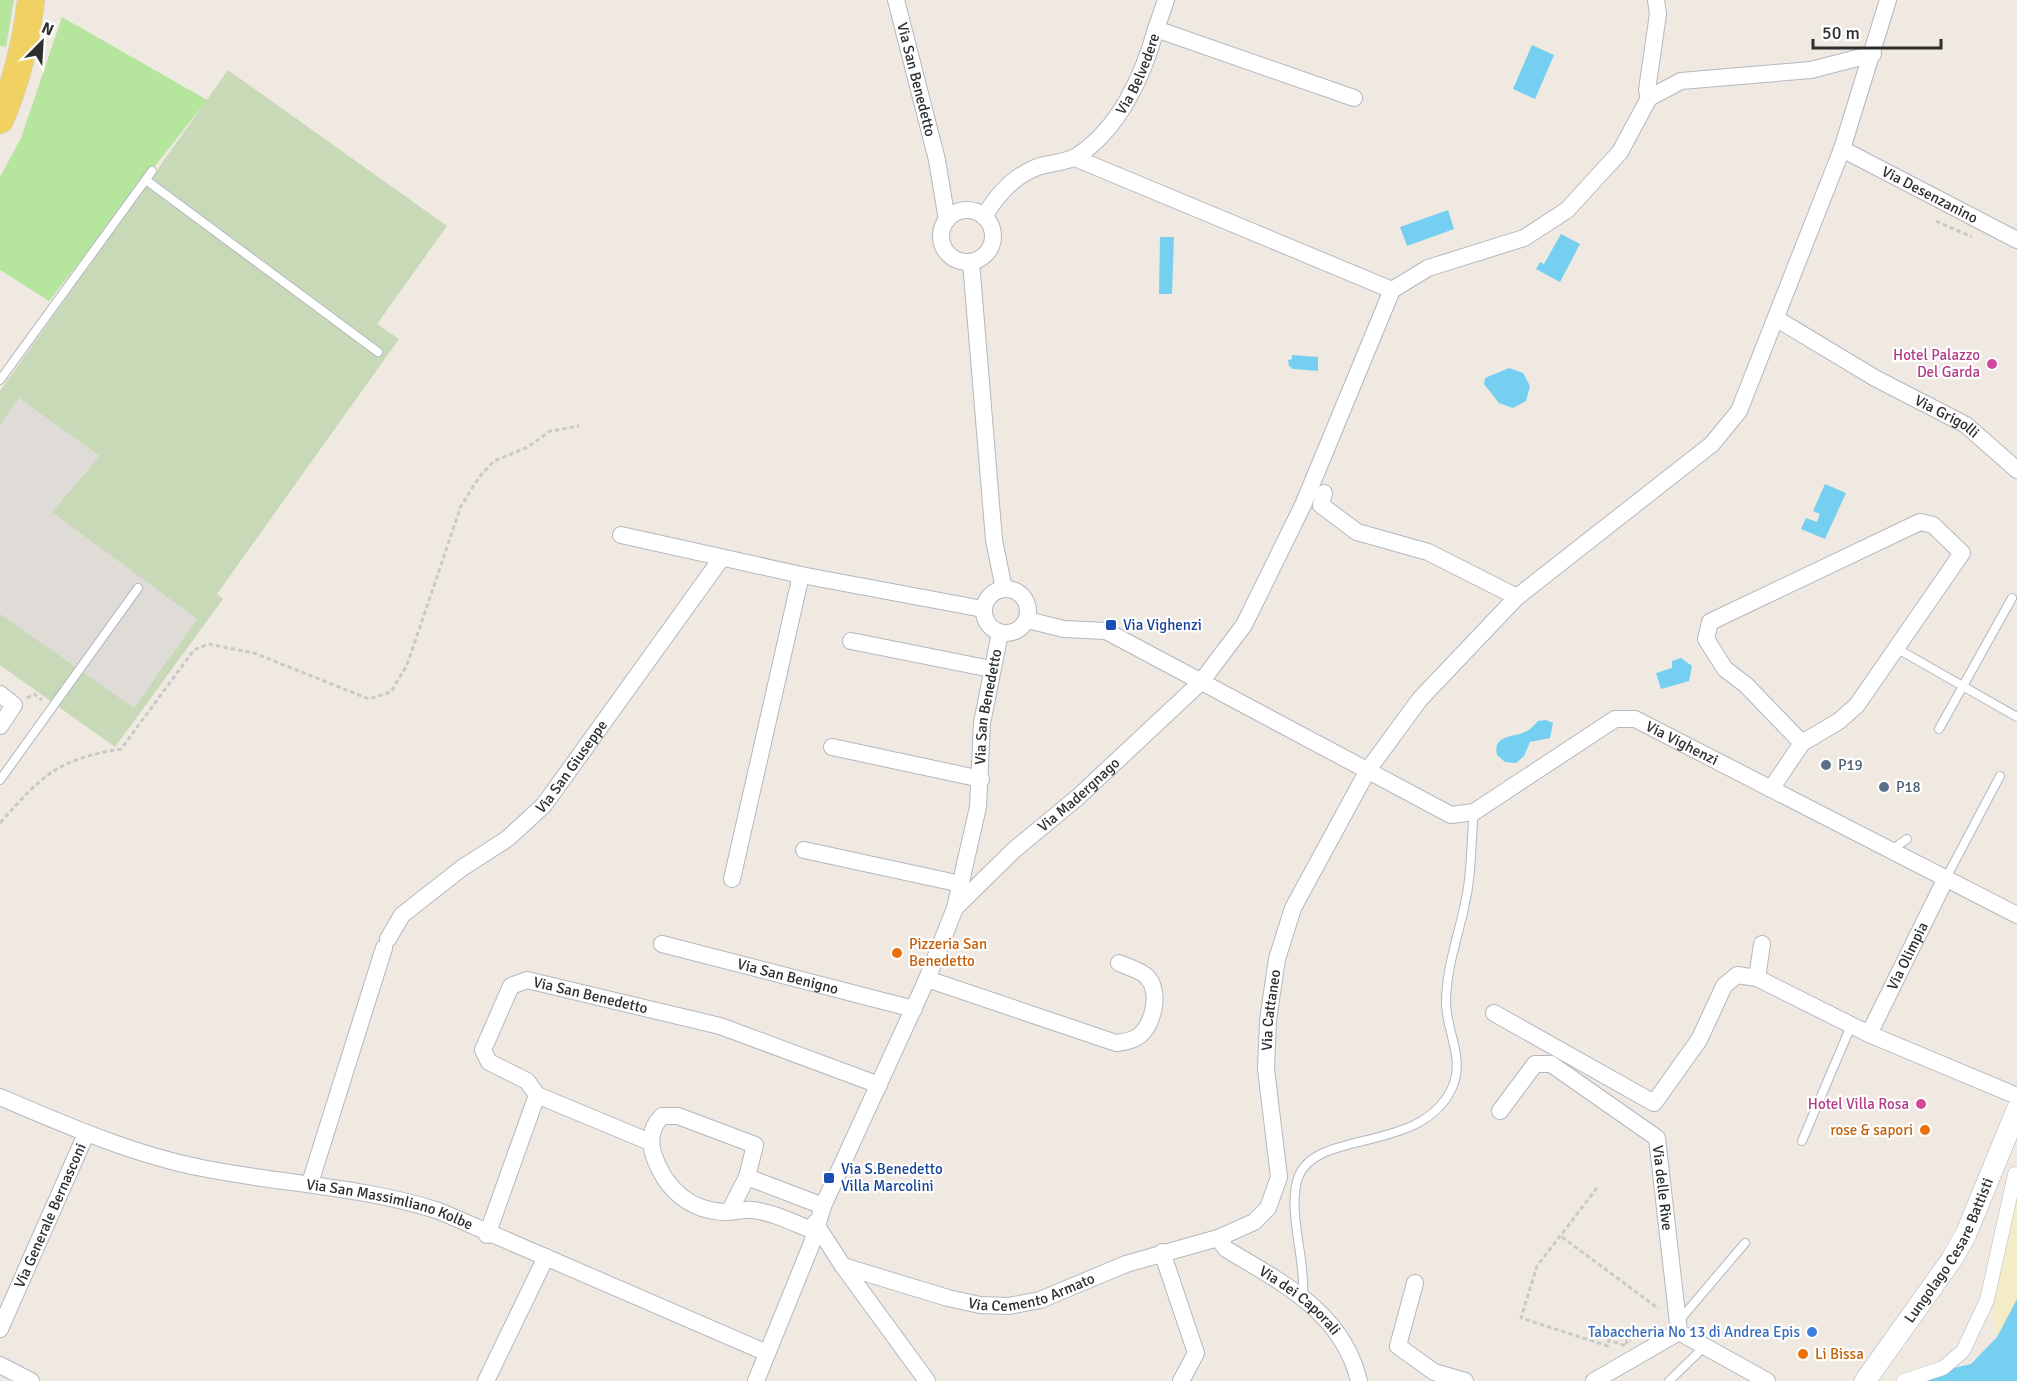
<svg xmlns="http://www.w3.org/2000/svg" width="2017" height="1381" viewBox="0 0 2017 1381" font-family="Signika,sans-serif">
	<rect width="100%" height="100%" fill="#efe9e1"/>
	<path fill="#b6e59e" d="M 0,0 L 14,0 L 6,47 L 0,46 Z
		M 62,17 L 207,100 L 49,301 L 0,270 L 0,177 L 21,138 Z"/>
	<path fill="#f3ecc5" d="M 2017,1190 L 2017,1299 L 1997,1337 L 1993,1311 Z"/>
	<path fill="#c8d9b8" d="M 228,70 L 447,226 L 377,324 L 399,339 L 217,594 L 223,599 L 115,747 L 0,665 L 0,391 Z"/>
	<path fill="#dfdcd8" d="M 19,398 L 100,456 L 52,512 L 197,619 L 134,708 L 0,614 L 0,425 Z"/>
	<path fill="#75cff0" d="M 1532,45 L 1554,55 L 1535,99 L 1513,89 Z
		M 1448,210 L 1454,229 L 1407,246 L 1400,227 Z
		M 1561,234 L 1580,244 L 1560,282 L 1536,269 L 1540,262 L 1544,264 Z
		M 1160,237 L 1174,237 L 1172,294 L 1159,294 Z
		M 1292,355 L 1318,357 L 1318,371 L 1293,369 L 1289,366 L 1288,360 L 1292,359 Z
		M 1509,368 L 1523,373 L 1530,386 L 1526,401 L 1513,408 L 1499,403 L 1484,384 L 1485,378 Z
		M 1825,484 L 1846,493 L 1825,539 L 1801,529 L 1806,518 L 1817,522 L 1820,514 L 1813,511 Z
		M 1681,658 L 1692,666 L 1689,681 L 1661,689 L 1656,673 L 1672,668 L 1672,661 Z
		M 1546,720 L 1553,723 L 1550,738 L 1530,742 L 1524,756 L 1516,763 L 1505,762 L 1497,755 C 1492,734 1515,738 1527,731 C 1531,729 1534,725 1538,721 Z
		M 2017,1299 L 2017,1381 L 1923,1381 L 1941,1371 L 1971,1364 L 1997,1337 Z"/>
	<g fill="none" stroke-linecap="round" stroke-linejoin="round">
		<g stroke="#b4b7c1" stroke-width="10">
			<path id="service" d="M 146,180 L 378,352
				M 0,380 L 152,171
				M 1896,648 L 2017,717
				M 1939,729 L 2012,598
				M 0,780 L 138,588
				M 1891,850 L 1907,839
				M 1946,878 L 2000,776
				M 1802,1141 L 1851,1026
				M 1303,1296 C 1306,1259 1287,1212 1298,1178 C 1315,1128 1421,1155 1452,1088 C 1466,1058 1445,1030 1446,1000 C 1447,962 1461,929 1467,893 C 1472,867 1471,838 1474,812
				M 1678,1322 L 1745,1243
				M 1669,1381 L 1705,1346"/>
		</g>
		<g stroke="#b4b7c1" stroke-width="15">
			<path id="pedestrian" d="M 1904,1381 L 1943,1368 L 1963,1351 L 1987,1300 L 2015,1174"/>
		</g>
		<g stroke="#b4b7c1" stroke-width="18">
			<g id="minor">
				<path id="s1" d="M 896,0 L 937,160 L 947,220"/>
				<path d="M 1156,29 L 1166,0"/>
				<path d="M 1649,98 L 1647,90 L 1658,14 L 1656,0"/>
				<path id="s2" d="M 1842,149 L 2017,240"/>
				<path d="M 1075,158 L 1392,290"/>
				<circle cx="967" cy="236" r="26"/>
				<path id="s3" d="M 984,217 C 995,198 1012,178 1033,169 C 1046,162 1065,164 1077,156 C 1119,129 1143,76 1156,29 L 1354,98"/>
				<path d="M 971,262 L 994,540 L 1004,589"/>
				<path id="s4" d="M 1777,319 L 1875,378 L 1966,425 L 2017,470"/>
				<path d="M 1324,493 L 1321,505 L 1357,532 L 1428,552 L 1517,597"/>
				<path d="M 621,535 L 801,575 L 983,609"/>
				<circle cx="1006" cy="611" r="22"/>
				<path id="s5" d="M 1027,620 L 1064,629 L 1106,631 L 1451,815 L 1474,812 L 1615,719 L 1635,719 L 2017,915"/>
				<path d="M 851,641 L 991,669"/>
				<path d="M 0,694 L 14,705 L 0,726"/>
				<path d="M 832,747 L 981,779"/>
				<path d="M 1771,789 L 1802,743 L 1839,721 L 1857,705 L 1962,553 L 1933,525 L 1920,522 L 1710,622 L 1706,639 L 1725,669 L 1746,685 L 1802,743"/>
				<path d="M 804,850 L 961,884"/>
				<path d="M 732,879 L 801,575"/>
				<path id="s6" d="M 955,908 L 1014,850 L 1078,797 L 1201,682 L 1244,625 L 1303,505 L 1392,290 L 1428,268 L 1524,238 L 1567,210 L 1620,152 L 1649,98 L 1681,81 L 1811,70 L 1873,54"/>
				<path id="s7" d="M 388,939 L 402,915 L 462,868 L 507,839 L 544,805 L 721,559"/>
				<path id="s8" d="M 662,944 L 914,1009"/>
				<path d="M 1757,978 L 1762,944"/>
				<path d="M 927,979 L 1116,1043 C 1124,1042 1132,1041 1139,1036 C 1154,1024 1162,989 1145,975 C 1138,970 1126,966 1119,963"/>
				<path d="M 1494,1013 L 1654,1103 L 1699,1040 L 1724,986 L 1737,975 L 1757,978 L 1869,1034 L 2017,1096"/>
				<path id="s9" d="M 1869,1034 L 1946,878"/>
				<path d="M 537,1095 L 650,1142"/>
				<path id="s10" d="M 0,1097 C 63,1124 134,1155 202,1168 C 281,1184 361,1186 439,1211 L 767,1353"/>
				<path id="s11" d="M 1500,1111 L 1535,1064 L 1551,1064 L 1657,1138 L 1679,1332"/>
				<path d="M 310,1183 L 384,948"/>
				<path d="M 729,1212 L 747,1177"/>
				<path d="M 815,1223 L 843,1266 L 927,1381"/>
				<path d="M 814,1231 C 794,1223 775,1213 753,1210 C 744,1209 735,1212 726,1212 C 689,1211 664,1188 653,1153 C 649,1139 651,1127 662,1116 L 678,1116 L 755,1145 L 747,1177 L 823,1206"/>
				<path id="s12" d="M 487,1235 L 537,1095 L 527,1081 L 489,1062 L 483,1050 L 511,986 L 527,980 L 720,1026 L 879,1085"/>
				<path id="s13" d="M 1218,1238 L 1226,1249 C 1282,1283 1342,1311 1359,1381"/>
				<path d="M 1162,1252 L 1196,1353 L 1181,1381"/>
				<path id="s14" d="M 843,1266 L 948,1298 L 980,1305 L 1009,1306 L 1040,1300 L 1126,1264 L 1218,1238 L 1254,1222 L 1268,1208 L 1279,1177 L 1266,1069 L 1268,1020 L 1277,959 L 1293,908 L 1368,770 L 1420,699 L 1517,597 L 1712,444 L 1739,411 L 1842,149 L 1888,0"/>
				<path d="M 1415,1283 L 1398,1346 L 1434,1372 L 1465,1381"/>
				<path id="s15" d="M 0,1329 L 86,1134"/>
				<path d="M 0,1365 L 31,1381"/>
				<path d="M 486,1381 L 546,1257"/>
				<path id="s16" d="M 756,1381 L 812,1243 L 823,1206 L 927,979 L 955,908 L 978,807 L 982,723 L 1000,633"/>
				<path d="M 1594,1381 L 1679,1332 L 1767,1381"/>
			</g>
		</g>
		<g stroke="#b4b7c1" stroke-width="22">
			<g id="tertiary">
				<path id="s17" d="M 1865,1381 L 1952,1259 L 1966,1234 L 2017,1110"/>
			</g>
		</g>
		<g stroke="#c9c9c9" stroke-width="28">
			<path id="primary" d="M 0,120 C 17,81 26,42 31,0"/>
		</g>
		<path stroke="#c9c9c9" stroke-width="3" stroke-dasharray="4.5 3" stroke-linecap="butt" d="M 1936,221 L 1972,237
			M 27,698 L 34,694 L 42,700
			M 0,823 C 43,775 55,760 121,749 L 194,650 L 208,644 L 254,653 L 369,699 L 391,692 L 407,665 L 461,506 L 480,476 L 494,461 L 528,447 L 550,431 L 579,426
			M 1597,1188 L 1537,1266 L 1521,1318 L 1608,1346 L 1609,1340 L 1626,1346 L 1627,1340 L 1631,1341
			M 1562,1237 L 1659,1309"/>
		<use href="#service" stroke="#fff" stroke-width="8"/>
		<use href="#pedestrian" stroke="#fff" stroke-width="14"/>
		<use href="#minor" stroke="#fff" stroke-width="16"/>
		<use href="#tertiary" stroke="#fff" stroke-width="21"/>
		<use href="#primary" stroke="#f2d163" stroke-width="27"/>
	</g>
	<g fill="#d1479c" stroke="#fff" stroke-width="2">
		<circle cx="1992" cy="364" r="6"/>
		<circle cx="1921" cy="1104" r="6"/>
	</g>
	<g fill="#1a4fb4" stroke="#fff" stroke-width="2">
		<rect x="1105" y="619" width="12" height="12" rx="3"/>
		<rect x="823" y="1172" width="12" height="12" rx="3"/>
	</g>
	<g fill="#5c6f8a" stroke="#fff" stroke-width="2">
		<circle cx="1826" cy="765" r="6"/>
		<circle cx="1884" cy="787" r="6"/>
	</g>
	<g fill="#e8710a" stroke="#fff" stroke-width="2">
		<circle cx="897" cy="953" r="6"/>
		<circle cx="1925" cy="1130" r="6"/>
		<circle cx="1803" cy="1354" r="6"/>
	</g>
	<circle fill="#3f7fe0" stroke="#fff" stroke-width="2" cx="1812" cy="1332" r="6"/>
	<g text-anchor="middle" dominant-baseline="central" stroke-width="4.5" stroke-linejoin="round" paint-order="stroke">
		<g font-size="15" fill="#2e2e2e" stroke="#fff">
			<text stroke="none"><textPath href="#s3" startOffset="220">Via Belvedere</textPath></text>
			<text stroke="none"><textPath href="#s1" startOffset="82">Via San Benedetto</textPath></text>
			<text stroke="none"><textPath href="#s2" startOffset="99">Via Desenzanino</textPath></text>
			<text stroke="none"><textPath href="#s4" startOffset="196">Via Grigolli</textPath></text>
			<text stroke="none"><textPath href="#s16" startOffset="718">Via San Benedetto</textPath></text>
			<text stroke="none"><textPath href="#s5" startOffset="736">Via Vighenzi</textPath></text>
			<text stroke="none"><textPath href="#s7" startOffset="255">Via San Giuseppe</textPath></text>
			<text stroke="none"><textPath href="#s6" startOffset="168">Via Madergnago</textPath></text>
			<text stroke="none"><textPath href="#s9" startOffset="87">Via Olimpia</textPath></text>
			<text stroke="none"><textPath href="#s8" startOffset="130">Via San Benigno</textPath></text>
			<text stroke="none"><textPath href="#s12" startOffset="374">Via San Benedetto</textPath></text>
			<text stroke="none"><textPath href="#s14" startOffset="652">Via Cattaneo</textPath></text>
			<text stroke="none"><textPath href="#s11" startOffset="254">Via delle Rive</textPath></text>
			<text stroke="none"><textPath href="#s10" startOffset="406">Via San Massimliano Kolbe</textPath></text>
			<text stroke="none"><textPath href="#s15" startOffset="124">Via Generale Bernasconi</textPath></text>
			<text stroke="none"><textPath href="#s17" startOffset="156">Lungolago Cesare Battisti</textPath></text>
			<text stroke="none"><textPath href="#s14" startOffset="196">Via Cemento Armato</textPath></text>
			<text stroke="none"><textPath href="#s13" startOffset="104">Via dei Caporali</textPath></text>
		</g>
		<g font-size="15" fill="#b23c85" stroke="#fff" text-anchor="end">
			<text x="1980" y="355">Hotel Palazzo<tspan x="1980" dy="17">Del Garda</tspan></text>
			<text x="1909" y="1104">Hotel Villa Rosa</text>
		</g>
		<g font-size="15" fill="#164399" stroke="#fff" text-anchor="start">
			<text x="1123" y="625">Via Vighenzi</text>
			<text x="841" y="1169">Via S.Benedetto<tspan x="841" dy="17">Villa Marcolini</tspan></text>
		</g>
		<g font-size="15" fill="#4e5e75" stroke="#fff" text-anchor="start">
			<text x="1838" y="765">P19</text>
			<text x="1896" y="787">P18</text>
		</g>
		<g font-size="15" fill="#c56008" stroke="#fff" text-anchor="start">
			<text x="909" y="944">Pizzeria San<tspan x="909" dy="17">Benedetto</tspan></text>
			<text x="1913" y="1130" text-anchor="end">rose &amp; sapori</text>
			<text x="1815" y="1354">Li Bissa</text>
		</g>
		<g font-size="15" fill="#366cbe" stroke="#fff" text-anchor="end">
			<text x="1800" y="1332">Tabaccheria No 13 di Andrea Epis</text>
		</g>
	</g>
	<g transform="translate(42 42) rotate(24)" stroke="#ffffff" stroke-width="4.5" paint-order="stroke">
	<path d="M0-4.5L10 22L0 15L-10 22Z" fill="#2e2e2e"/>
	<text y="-9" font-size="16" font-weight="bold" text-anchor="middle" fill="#2e2e2e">N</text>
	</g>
	<path d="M1813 39v9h128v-9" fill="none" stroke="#2e2e2e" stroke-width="3"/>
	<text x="1822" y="39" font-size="18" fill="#2e2e2e" stroke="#ffffff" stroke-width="4.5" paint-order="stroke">50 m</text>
</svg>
